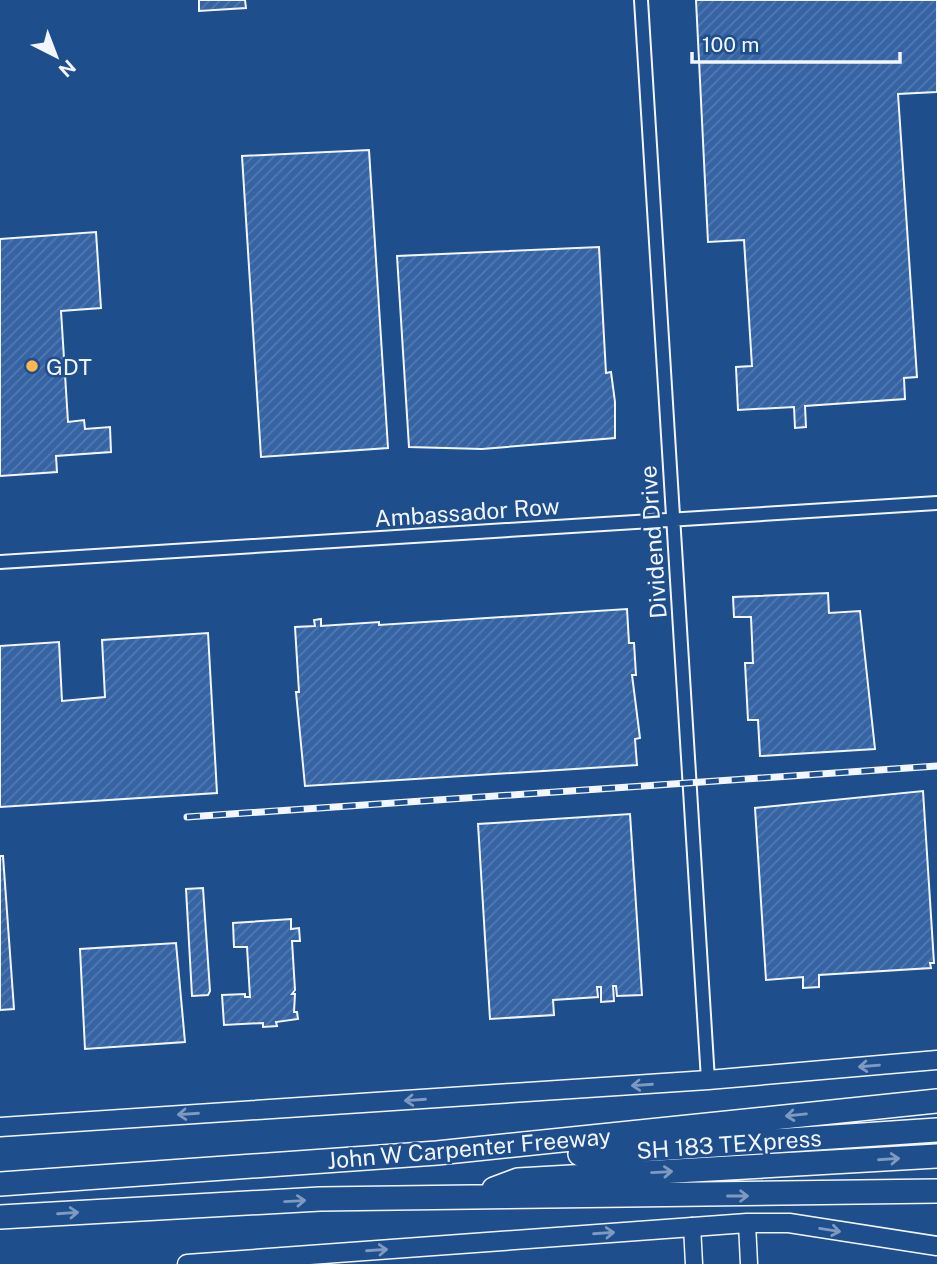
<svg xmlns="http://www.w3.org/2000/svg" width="937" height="1264" viewBox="0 0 937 1264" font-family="'Public Sans',sans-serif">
	<defs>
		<pattern id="building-hatch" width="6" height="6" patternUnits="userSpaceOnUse" patternTransform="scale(1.75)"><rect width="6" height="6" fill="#3563a3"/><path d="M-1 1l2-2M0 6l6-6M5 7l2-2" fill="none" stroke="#537ab1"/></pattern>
	</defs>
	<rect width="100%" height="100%" fill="#1f4e8c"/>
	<path fill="url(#building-hatch)" stroke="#f2f6ff" stroke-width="2" d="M 199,0 L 245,0 L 246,8 L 199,11 Z
		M 696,0 L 937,0 L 937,92 L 898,94 L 917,377 L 904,378 L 905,399 L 805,406 L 806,427 L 795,428 L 794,407 L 738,410 L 736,367 L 752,366 L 744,240 L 708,242 Z
		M 369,150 L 388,448 L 261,457 L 242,156 Z
		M 96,232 L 101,308 L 61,311 L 68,422 L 84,420 L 85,429 L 110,427 L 111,452 L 56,456 L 57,472 L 0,476 L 0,239 Z
		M 599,247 L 606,373 L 611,372 L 615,402 L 615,438 L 482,449 L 409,447 L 397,256 Z
		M 828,593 L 829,613 L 860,611 L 875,749 L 760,756 L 758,720 L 748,720 L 745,663 L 753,663 L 751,617 L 734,617 L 733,597 Z
		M 627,609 L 629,643 L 634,643 L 636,675 L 632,675 L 640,738 L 635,739 L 637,765 L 305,786 L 296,692 L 299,692 L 295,627 L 315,626 L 314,620 L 321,619 L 321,626 L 379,622 L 379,625 Z
		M 208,633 L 217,793 L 0,807 L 0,646 L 59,642 L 62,701 L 105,697 L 102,640 Z
		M 923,791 L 934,963 L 930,963 L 931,968 L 819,975 L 819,987 L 803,988 L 803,977 L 766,980 L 755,808 Z
		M 630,814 L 642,995 L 617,996 L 616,986 L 613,986 L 614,1001 L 601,1002 L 601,987 L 597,987 L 598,997 L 553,1000 L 554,1015 L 490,1019 L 478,824 Z
		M 0,856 L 3,856 L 14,1009 L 0,1010 Z
		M 203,888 L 210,991 L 208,995 L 192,996 L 186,889 Z
		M 291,919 L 291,929 L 299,928 L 300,941 L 292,941 L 295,990 L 292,994 L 295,994 L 294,1012 L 297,1012 L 298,1019 L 276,1022 L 277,1026 L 263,1027 L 263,1023 L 224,1025 L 222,995 L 245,994 L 245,997 L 250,997 L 247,947 L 234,947 L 233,923 Z
		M 176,943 L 185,1042 L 85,1049 L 80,949 Z"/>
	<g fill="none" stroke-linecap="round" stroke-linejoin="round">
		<g stroke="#f2f6ff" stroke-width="16">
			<path id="minor" d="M 641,0 L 708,1080
				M 0,562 L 937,503"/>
		</g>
		<g stroke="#f2f6ff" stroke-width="19">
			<path id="tertiary" d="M 747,1223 L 749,1264
				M 692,1226 L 694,1264"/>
		</g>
		<g stroke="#f2f6ff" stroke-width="21">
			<path id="secondary" d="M 0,1127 L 708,1080 L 937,1060
				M 187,1264 L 747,1223 L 789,1223 L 937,1246"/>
		</g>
		<g stroke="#f2f6ff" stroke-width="26">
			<path id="motorway" d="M 580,1154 L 937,1130
				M 0,1184 L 437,1153 L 937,1101
				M 494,1189 L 518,1180 L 937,1156
				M 0,1217 L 320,1199 L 937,1191"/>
		</g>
		<use href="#minor" stroke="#1f4e8c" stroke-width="12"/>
		<use href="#tertiary" stroke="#1f4e8c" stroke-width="16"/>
		<use href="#secondary" stroke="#1f4e8c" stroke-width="18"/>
		<use href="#motorway" stroke="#1f4e8c" stroke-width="23"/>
		<g stroke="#f2f6ff" stroke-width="7">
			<path id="rail" d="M 187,817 L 937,766"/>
		</g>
		<use href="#rail" stroke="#1f4e8c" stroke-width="4.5" stroke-dasharray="13" stroke-linecap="butt"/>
	</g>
	<defs><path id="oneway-shaft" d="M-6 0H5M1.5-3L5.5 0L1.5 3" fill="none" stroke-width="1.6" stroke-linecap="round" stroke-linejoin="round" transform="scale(1.75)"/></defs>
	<g stroke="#7e9ac0">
		<use href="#oneway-shaft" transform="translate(869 1066) rotate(175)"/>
		<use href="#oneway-shaft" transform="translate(642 1085) rotate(176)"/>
		<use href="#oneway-shaft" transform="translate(415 1100) rotate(176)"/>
		<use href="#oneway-shaft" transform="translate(188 1114) rotate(176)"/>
		<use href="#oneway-shaft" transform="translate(796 1115) rotate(174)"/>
		<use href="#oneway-shaft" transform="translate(889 1159) rotate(-4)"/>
		<use href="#oneway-shaft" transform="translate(662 1172) rotate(-3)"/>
		<use href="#oneway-shaft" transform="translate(738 1196)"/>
		<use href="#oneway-shaft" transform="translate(295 1201) rotate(-3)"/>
		<use href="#oneway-shaft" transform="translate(68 1213) rotate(-4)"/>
		<use href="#oneway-shaft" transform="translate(830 1230) rotate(9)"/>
		<use href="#oneway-shaft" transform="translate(604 1233) rotate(-4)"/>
		<use href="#oneway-shaft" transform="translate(377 1250) rotate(-4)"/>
	</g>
	<circle fill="#ffb74d" stroke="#1f4e8c" stroke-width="2.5" cx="32" cy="366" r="7"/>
	<g text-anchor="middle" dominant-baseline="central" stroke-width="5" stroke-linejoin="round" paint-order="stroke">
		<g font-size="23" fill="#f2f6ff" stroke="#1f4e8c" text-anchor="start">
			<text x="46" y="366">GDT</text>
		</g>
		<g font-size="23" fill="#f2f6ff" stroke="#1f4e8c">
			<text transform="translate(467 512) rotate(-4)">Ambassador Row</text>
			<text transform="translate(653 542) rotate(-94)">Dividend Drive</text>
			<text transform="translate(729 1144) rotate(-4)">SH 183 TEXpress</text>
			<text transform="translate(469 1148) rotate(-5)">John W Carpenter Freeway</text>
		</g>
	</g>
	<g transform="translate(56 56) rotate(138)" stroke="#1f4e8c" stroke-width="5" paint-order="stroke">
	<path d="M0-5L12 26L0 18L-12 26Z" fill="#f2f6ff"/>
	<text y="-10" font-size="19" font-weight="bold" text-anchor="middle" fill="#f2f6ff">N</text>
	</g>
	<path d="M692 52v10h208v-10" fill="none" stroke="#f2f6ff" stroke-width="3.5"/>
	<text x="702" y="52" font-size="21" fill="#f2f6ff" stroke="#1f4e8c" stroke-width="5" paint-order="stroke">100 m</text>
</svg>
